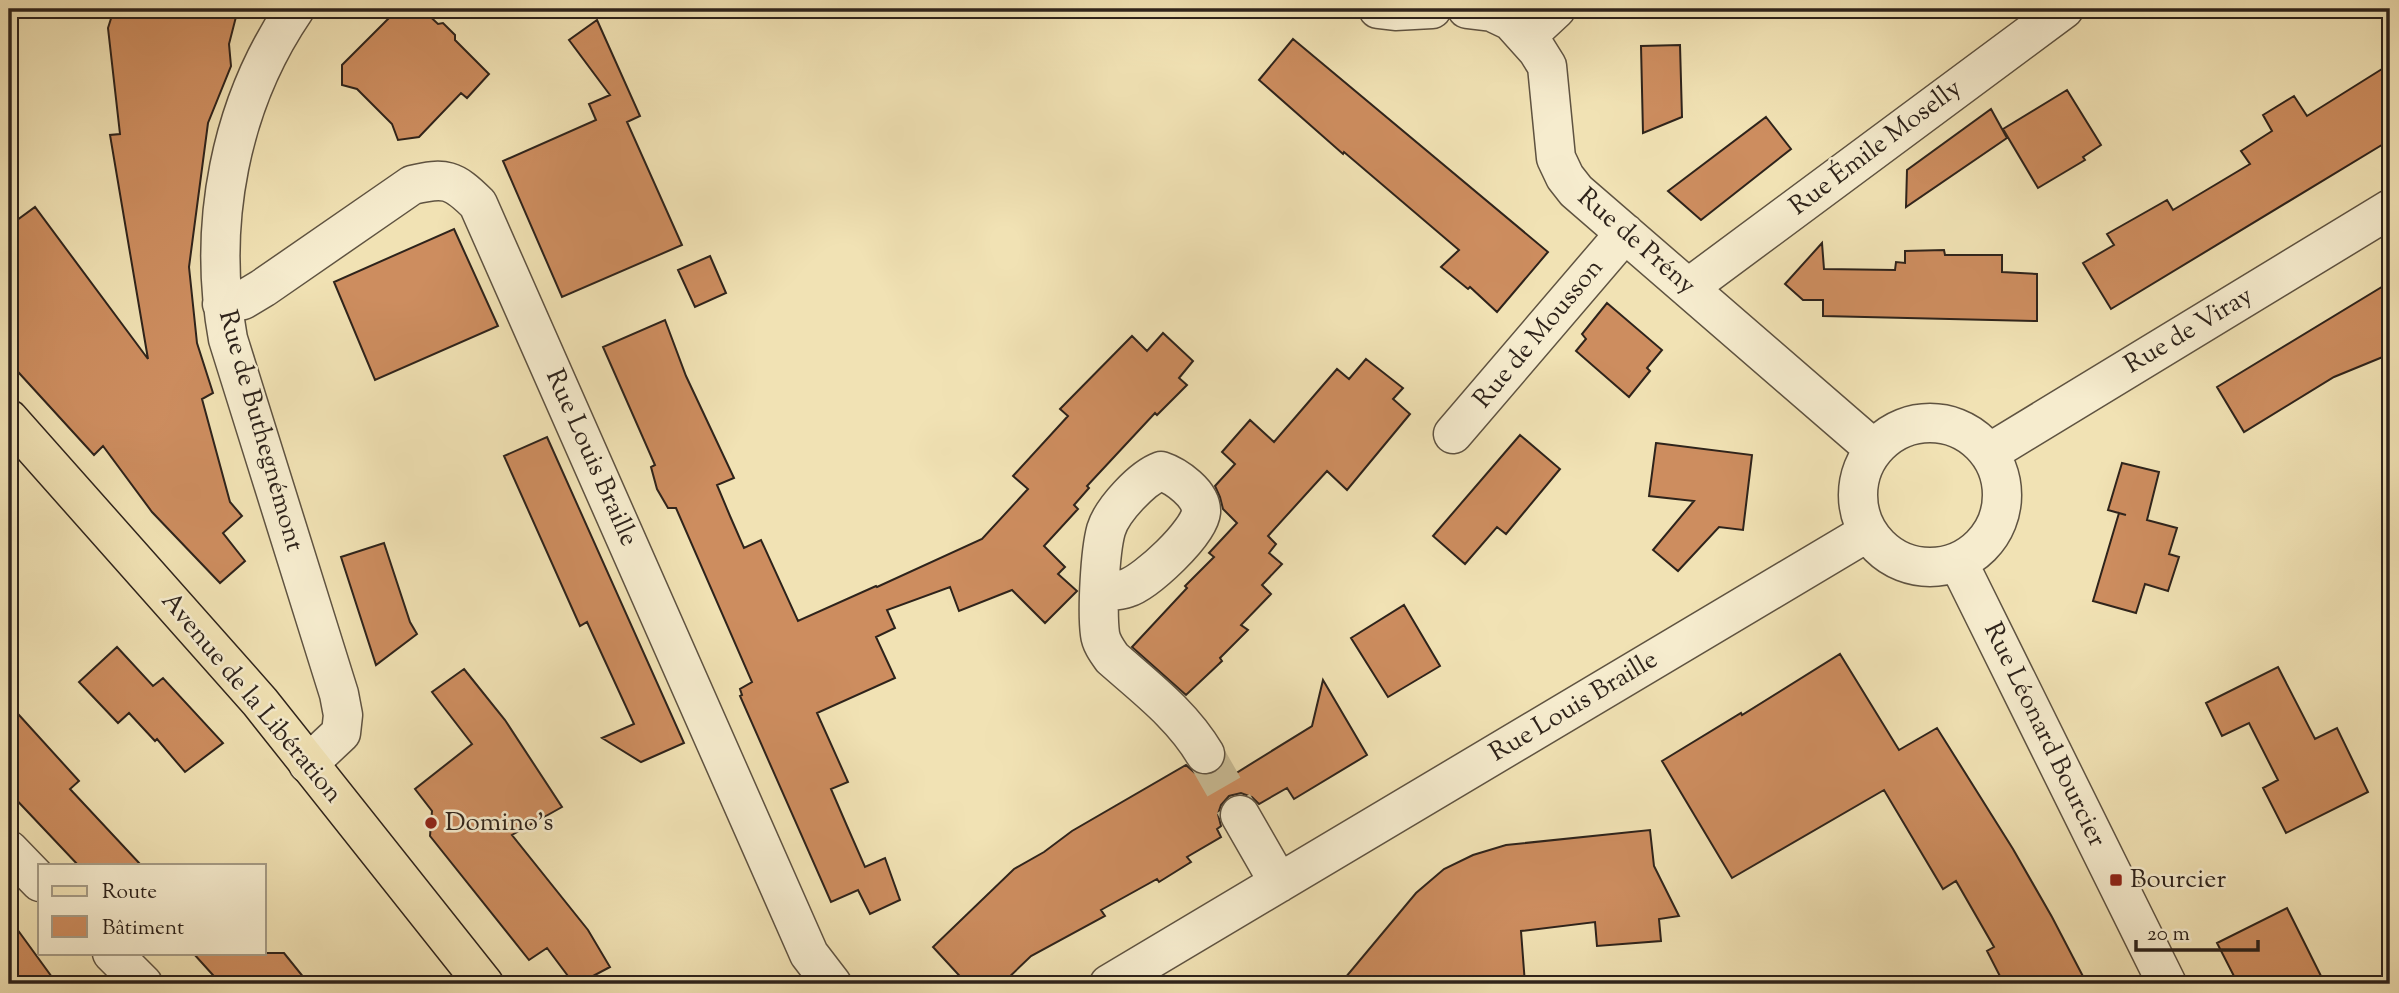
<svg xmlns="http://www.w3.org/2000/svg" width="2399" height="993" viewBox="0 0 2399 993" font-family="'Sorts Mill Goudy',serif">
	<rect width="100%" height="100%" fill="#f1e2b4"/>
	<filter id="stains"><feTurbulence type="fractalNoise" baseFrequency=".00286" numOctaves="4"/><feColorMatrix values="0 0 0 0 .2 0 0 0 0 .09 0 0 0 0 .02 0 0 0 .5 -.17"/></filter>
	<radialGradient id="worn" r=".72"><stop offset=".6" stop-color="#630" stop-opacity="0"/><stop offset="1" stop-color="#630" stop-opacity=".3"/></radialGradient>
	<path fill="#cd8d5f" stroke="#2e231b" stroke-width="2" d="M 114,9 L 238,9 L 229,44 L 231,66 L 208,123 L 189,267 L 197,343 L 213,393 L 202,399 L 230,502 L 242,516 L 223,533 L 245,561 L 220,583 L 152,512 L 103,446 L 94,455 L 9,362 L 9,226 L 35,207 L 148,359 L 110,135 L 120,134 L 108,28 Z
		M 398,9 L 422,9 L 438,24 L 443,23 L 455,35 L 455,40 L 489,74 L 467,98 L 461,93 L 419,137 L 398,140 L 392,124 L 357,89 L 342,85 L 342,65 Z
		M 597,20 L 640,116 L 627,122 L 682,245 L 562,297 L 503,161 L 596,120 L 589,104 L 610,95 L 569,40 Z
		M 1293,39 L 1548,252 L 1497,312 L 1470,287 L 1468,289 L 1441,267 L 1459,250 L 1344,152 L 1343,154 L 1259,80 Z
		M 1680,45 L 1682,117 L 1643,133 L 1641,46 Z
		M 2390,64 L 2390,140 L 2111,309 L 2083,263 L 2114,245 L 2107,234 L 2167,200 L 2173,210 L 2250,164 L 2241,151 L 2272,131 L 2263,115 L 2294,96 L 2307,116 Z
		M 2067,90 L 2101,145 L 2083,157 L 2085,160 L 2038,188 L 2003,129 Z
		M 1991,109 L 2007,138 L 1906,207 L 1907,170 Z
		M 1766,117 L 1791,149 L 1701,220 L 1668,191 Z
		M 454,229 L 498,326 L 375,380 L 334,282 Z
		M 1822,243 L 1824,269 L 1895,270 L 1896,262 L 1905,263 L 1905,251 L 1944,250 L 1945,255 L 2002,255 L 2002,272 L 2037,274 L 2037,321 L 1823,316 L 1823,300 L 1803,300 L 1785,284 Z
		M 710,256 L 726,293 L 695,307 L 678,270 Z
		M 2390,282 L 2390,354 L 2334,377 L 2244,432 L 2217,387 Z
		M 1607,303 L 1662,350 L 1647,368 L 1650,371 L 1629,397 L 1576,351 L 1586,339 L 1582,334 Z
		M 665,320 L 686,376 L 734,478 L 717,485 L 730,516 L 744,548 L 761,540 L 798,621 L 876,586 L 877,587 L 982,539 L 1028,489 L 1013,476 L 1068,416 L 1060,409 L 1132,336 L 1147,351 L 1163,333 L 1193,361 L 1179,378 L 1187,385 L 1157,415 L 1155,413 L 1087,486 L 1089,488 L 1074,505 L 1078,509 L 1044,546 L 1065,567 L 1058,574 L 1077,591 L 1045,623 L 1012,590 L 959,611 L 950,587 L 887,610 L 895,628 L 876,637 L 895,678 L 817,713 L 848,782 L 831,789 L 847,826 L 865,867 L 885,858 L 900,900 L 870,914 L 858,890 L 831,902 L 740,696 L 742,695 L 740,689 L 752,682 L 676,508 L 668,508 L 657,489 L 651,467 L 655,465 L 603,347 Z
		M 1366,359 L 1403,388 L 1393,399 L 1410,414 L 1347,490 L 1327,471 L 1268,536 L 1276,544 L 1269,553 L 1282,564 L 1262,585 L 1271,594 L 1241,625 L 1248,630 L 1220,658 L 1222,661 L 1186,695 L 1132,647 L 1187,588 L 1185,586 L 1214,557 L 1209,553 L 1237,523 L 1223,509 L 1220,497 L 1215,486 L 1235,464 L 1222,452 L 1250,420 L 1274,442 L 1337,369 L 1349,379 Z
		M 1520,435 L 1560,469 L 1506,534 L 1497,527 L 1465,564 L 1433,536 Z
		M 547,437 L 684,743 L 641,762 L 602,738 L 634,724 L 587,622 L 580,626 L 504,456 Z
		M 1656,443 L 1752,455 L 1743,530 L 1719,527 L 1678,571 L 1653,550 L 1694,501 L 1649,496 Z
		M 2122,463 L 2159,472 L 2147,520 L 2177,528 L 2169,554 L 2179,557 L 2168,591 L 2145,584 L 2136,613 L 2093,601 L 2119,513 L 2126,515 L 2108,510 Z
		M 384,543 L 410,622 L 417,634 L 376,665 L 341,557 Z
		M 1404,605 L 1440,666 L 1388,697 L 1351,638 Z
		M 117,647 L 153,686 L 163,678 L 223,743 L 185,772 L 157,739 L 155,741 L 129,713 L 118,723 L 79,682 Z
		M 1840,654 L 1899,750 L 1937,728 L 2013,849 L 2052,917 L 2087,984 L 2004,984 L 1987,951 L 1994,947 L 1956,881 L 1943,889 L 1884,790 L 1732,878 L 1662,761 L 1741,713 L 1742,715 Z
		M 2278,667 L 2315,739 L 2337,728 L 2368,792 L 2286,833 L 2263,788 L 2278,780 L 2249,723 L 2222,736 L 2206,703 Z
		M 464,669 L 505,720 L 562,807 L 512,835 L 588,930 L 610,967 L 578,984 L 574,984 L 547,948 L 529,960 L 430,836 L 432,811 L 415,789 L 472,744 L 432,692 Z
		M 1323,680 L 1367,755 L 1294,799 L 1287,788 L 1259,804 L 1252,797 L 1241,793 L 1229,796 L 1221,805 L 1218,814 L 1221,826 L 1217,829 L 1221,837 L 1187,857 L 1191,862 L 1159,882 L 1157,879 L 1101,910 L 1105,916 L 1031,956 L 1002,984 L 967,984 L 933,947 L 1014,869 L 1044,852 L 1072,831 L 1186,765 L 1195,773 L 1207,776 L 1217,772 L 1225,761 L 1233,775 L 1312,726 Z
		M 9,704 L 79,781 L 70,789 L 141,865 L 78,865 L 9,792 Z
		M 1650,830 L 1654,866 L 1679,916 L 1659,919 L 1661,941 L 1597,946 L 1595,922 L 1521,931 L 1525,984 L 1340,984 L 1416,893 L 1444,869 L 1473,855 L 1506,845 Z
		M 2287,908 L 2325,984 L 2238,984 L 2217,943 Z
		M 9,918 L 57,984 L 9,984 Z
		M 193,953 L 284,953 L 309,984 L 221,984 Z"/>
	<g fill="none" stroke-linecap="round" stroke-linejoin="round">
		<path stroke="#cabc95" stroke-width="38" stroke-dasharray="38 19" stroke-linecap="butt" d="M 1205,754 L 1240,815"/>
		<g stroke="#5f5341" stroke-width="41">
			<path id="minor" d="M 295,9 C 230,104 207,225 228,339 L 339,694 L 343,715 L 341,733 L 308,764
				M 1378,9 L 1395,11 L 1432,9
				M 1467,9 L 1492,12 L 1511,21 L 1537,50 L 1547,66 L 1556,158 L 1565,177 L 1576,191 L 1874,449
				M 1527,36 L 1556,9
				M 1688,288 L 2064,9
				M 222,304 L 243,300 L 263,288 L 412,185 C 445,177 453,179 478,204 L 809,954 L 832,984
				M1858 495a72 72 0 1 1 144 0a72 72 0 1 1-144 0Z
				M 1453,434 L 1625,233
				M 1989,453 L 2390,209
				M 1958,562 L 2167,984
				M 1100,592 C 1109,591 1119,591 1127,588 C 1146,582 1199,533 1201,512 C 1202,494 1176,476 1161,471 C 1142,478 1112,510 1106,530 C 1100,552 1097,611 1100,634 C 1101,643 1107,651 1112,658 C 1146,688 1182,715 1205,754
				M 1240,815 L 1279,883
				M 9,850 L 40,882
				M 112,953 L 143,984
				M 1109,984 L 1868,532"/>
		</g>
		<g stroke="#2e231b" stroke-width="41">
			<path id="major" d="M 9,419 L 260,702 L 484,984"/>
		</g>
		<use href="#minor" stroke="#f6ecce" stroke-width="38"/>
		<use href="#major" stroke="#f1e2b4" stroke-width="38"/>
	</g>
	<g fill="#8f2418" stroke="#f6ecce" stroke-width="2.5">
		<circle cx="431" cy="823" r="7"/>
		<rect x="2109" y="873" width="14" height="14" rx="3.5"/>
	</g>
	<g text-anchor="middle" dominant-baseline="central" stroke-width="5" stroke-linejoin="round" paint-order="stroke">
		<g font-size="26" fill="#2e231b" stroke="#f6ecce">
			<text transform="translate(1876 148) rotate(-37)">Rue Émile Moselly</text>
			<text transform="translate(1636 242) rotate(41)">Rue de Prény</text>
			<text transform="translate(2189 331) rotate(-31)">Rue de Viray</text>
			<text transform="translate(1539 334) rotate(-50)">Rue de Mousson</text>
			<text transform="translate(260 431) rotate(74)">Rue de Buthegnémont</text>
			<text transform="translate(591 458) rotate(66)">Rue Louis Braille</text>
			<text transform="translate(251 698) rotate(50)">Avenue de la Libération</text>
			<text transform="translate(1574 707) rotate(-31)">Rue Louis Braille</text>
			<text transform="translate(2044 735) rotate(64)">Rue Léonard Bourcier</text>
		</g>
		<g font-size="26" fill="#2e231b" stroke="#f6ecce" text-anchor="start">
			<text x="445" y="823">Domino's</text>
			<text x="2130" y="880">Bourcier</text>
		</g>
	</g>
	<rect width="2399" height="993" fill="none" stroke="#f1e2b4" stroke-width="35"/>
	<rect x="10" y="10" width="2378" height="972" fill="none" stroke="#2e231b" stroke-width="3.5"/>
	<rect x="18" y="18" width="2364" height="958" fill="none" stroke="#2e231b" stroke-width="2"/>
	<rect x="38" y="864" width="228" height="91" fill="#f6ecce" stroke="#a69c86" stroke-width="2"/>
	<rect x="52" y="886" width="35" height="10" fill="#f1e2b4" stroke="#a69c86" stroke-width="2"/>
	<text x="102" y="898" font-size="21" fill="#2e231b">Route</text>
	<rect x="52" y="916" width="35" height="21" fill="#cd8d5f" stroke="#a69c86" stroke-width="2"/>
	<text x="102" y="934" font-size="21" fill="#2e231b">Bâtiment</text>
	<path d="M2136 940v10h122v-10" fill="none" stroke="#2e231b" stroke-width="3.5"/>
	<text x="2147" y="940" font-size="21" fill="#2e231b" stroke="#f6ecce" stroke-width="5" paint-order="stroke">20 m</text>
	<rect width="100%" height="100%" filter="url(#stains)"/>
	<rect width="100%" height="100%" fill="url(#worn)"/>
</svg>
